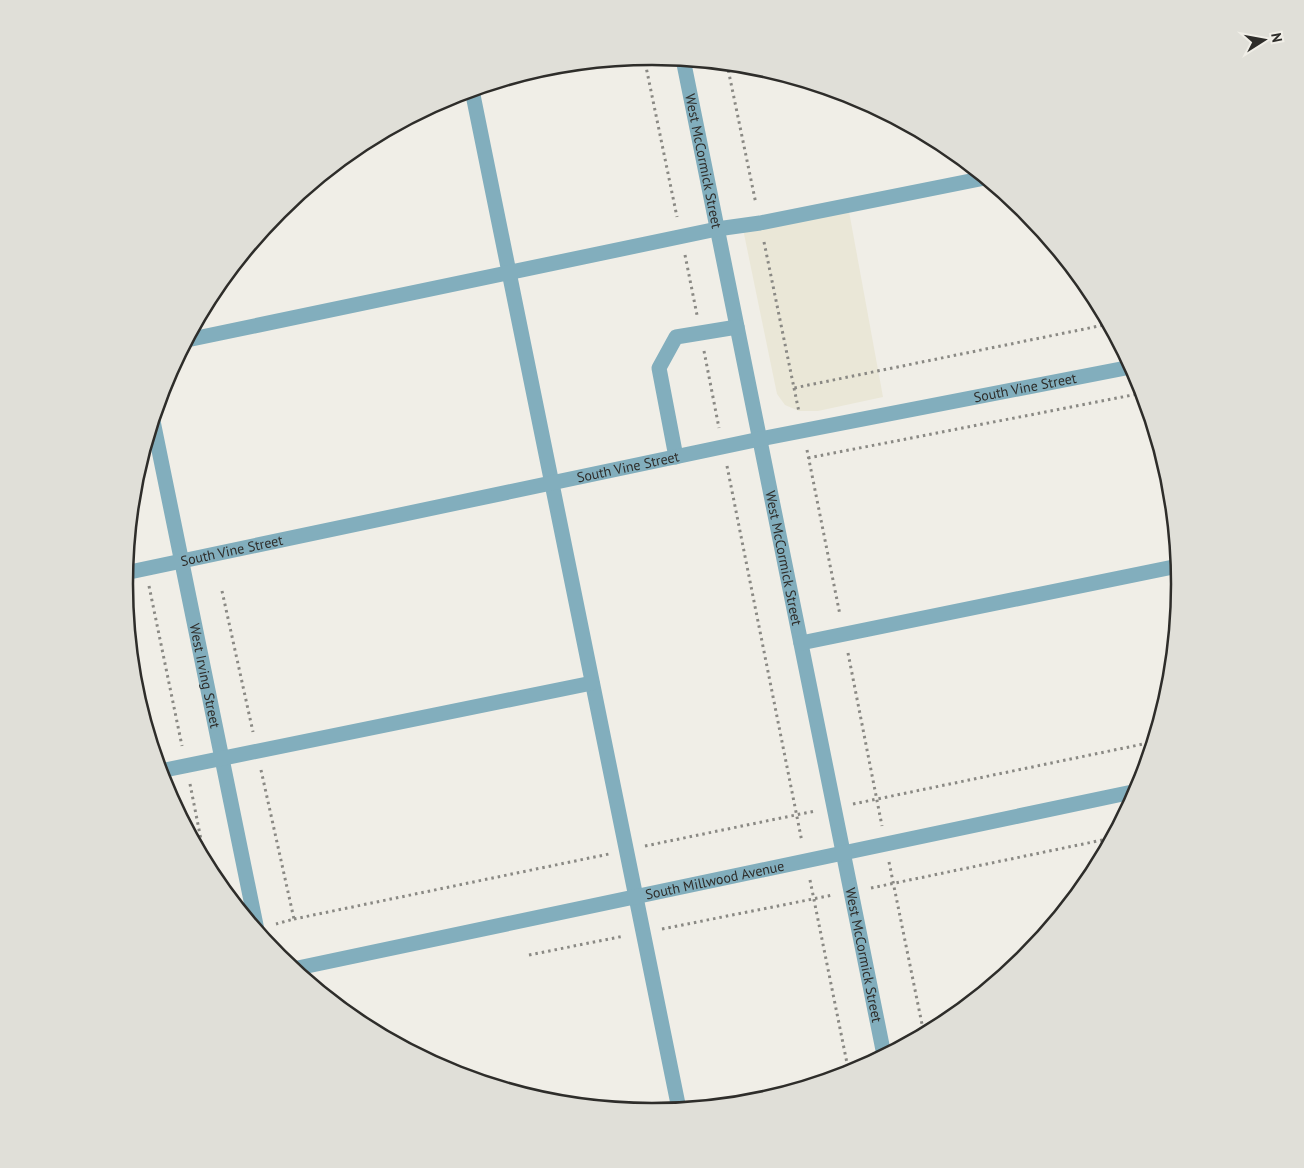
<svg xmlns="http://www.w3.org/2000/svg" width="1304" height="1168" viewBox="0 0 1304 1168" font-family="'PT Sans',sans-serif">
	<rect width="100%" height="100%" fill="#f0eee7"/>
	<path fill="#eae7d7" d="M 848,206 L 883,397 L 818,411 L 799,411 L 785,405 L 777,394 L 743,229 Z"/>
	<g fill="none" stroke-linecap="round" stroke-linejoin="round">
		<path stroke="#8a8984" stroke-width="3" stroke-dasharray="2.5 4" stroke-linecap="butt" d="M 644,57 L 677,217
			M 727,64 L 756,204
			M 764,242 L 794,388 L 1109,324
			M 685,255 L 697,315
			M 704,351 L 719,428
			M 794,388 L 799,412
			M 807,450 L 840,615
			M 808,458 L 1143,393
			M 727,466 L 802,842
			M 149,586 L 182,746
			M 222,591 L 253,732
			M 848,653 L 882,826
			M 261,770 L 294,919 L 276,924
			M 190,784 L 206,865
			M 853,804 L 1153,742
			M 645,846 L 815,811
			M 889,862 L 924,1034
			M 810,880 L 849,1073
			M 871,888 L 1112,838
			M 294,919 L 609,854
			M 662,929 L 833,895
			M 529,955 L 624,936"/>
		<g stroke="#82aebd" stroke-width="15">
			<path id="s1" d="M 683,59 L 884,1055"/>
			<path d="M 472,90 L 679,1109"/>
			<path d="M 187,340 L 717,229 L 760,223 L 985,178"/>
			<path id="s2" d="M 153,421 L 257,930"/>
			<path d="M 676,457 L 659,368 L 676,337 L 737,327"/>
			<path id="s3" d="M 125,573 L 760,439 L 1131,367"/>
			<path d="M 801,643 L 1178,566"/>
			<path d="M 160,771 L 592,683"/>
			<path id="s4" d="M 293,969 L 1137,791"/>
		</g>
	</g>
	<g text-anchor="middle" dominant-baseline="central" stroke-width="4" stroke-linejoin="round" paint-order="stroke">
		<g font-size="14" fill="#2e2d2a" stroke="#f0eee7">
			<text stroke="none"><textPath href="#s1" startOffset="104">West McCormick Street</textPath></text>
			<text stroke="none"><textPath href="#s3" startOffset="919">South Vine Street</textPath></text>
			<text stroke="none"><textPath href="#s3" startOffset="514">South Vine Street</textPath></text>
			<text stroke="none"><textPath href="#s3" startOffset="109">South Vine Street</textPath></text>
			<text stroke="none"><textPath href="#s1" startOffset="509">West McCormick Street</textPath></text>
			<text stroke="none"><textPath href="#s2" startOffset="260">West Irving Street</textPath></text>
			<text stroke="none"><textPath href="#s4" startOffset="431">South Millwood Avenue</textPath></text>
			<text stroke="none"><textPath href="#s1" startOffset="914">West McCormick Street</textPath></text>
		</g>
	</g>
	<path d="M0 0H1304V1168H0ZM133 584a519 519 0 1 1 1038 0a519 519 0 1 1-1038 0Z" fill="#e0dfd8" fill-rule="evenodd"/>
	<path fill="none" stroke="#2e2d2a" stroke-width="2.5" d="M133 584a519 519 0 1 1 1038 0a519 519 0 1 1-1038 0Z"/>
	<g transform="translate(1264 40) rotate(79)" stroke="#f0eee7" stroke-width="4" paint-order="stroke">
	<path d="M0-4L9 19L0 12L-9 19Z" fill="#2e2d2a"/>
	<text y="-8" font-size="14" font-weight="bold" text-anchor="middle" fill="#2e2d2a">N</text>
	</g>
</svg>
